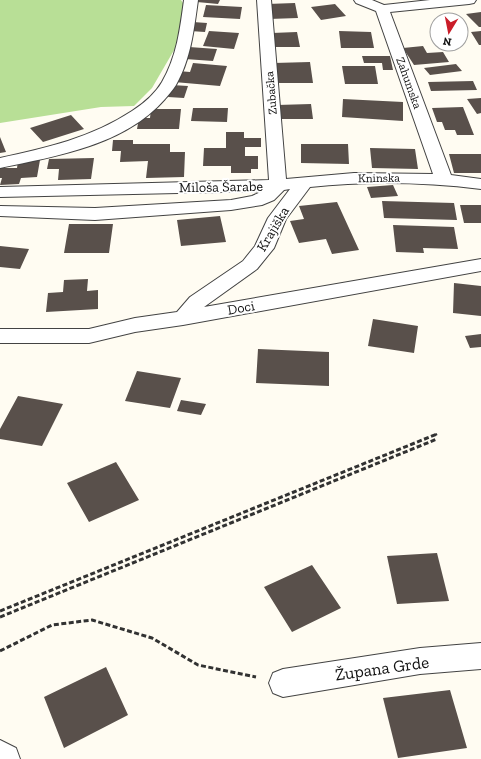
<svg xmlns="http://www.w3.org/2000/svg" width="481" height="759" viewBox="0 0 481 759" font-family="'Zilla Slab',serif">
	<rect width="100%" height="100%" fill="#fffcf2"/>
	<path fill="#b8df96" d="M 0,0 L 181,0 L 183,3 L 184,22 L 177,45 L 152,88 L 134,106 L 101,107 L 0,123 Z"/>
	<path fill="#59504b" d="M 198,0 L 220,0 L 218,4 L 197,2 Z
		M 295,3 L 298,18 L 269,19 L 267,4 Z
		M 335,4 L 346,16 L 321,20 L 311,7 Z
		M 206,5 L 242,7 L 240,19 L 203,17 Z
		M 481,12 L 481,27 L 479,27 L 466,14 Z
		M 193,22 L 207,23 L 205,32 L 190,31 Z
		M 209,31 L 239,33 L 234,49 L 203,46 Z
		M 339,31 L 371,32 L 374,48 L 341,48 Z
		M 481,31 L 481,45 L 479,45 L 471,32 Z
		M 297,32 L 300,47 L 274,47 L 272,33 Z
		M 423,46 L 427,53 L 443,52 L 449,62 L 414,65 L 403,48 Z
		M 189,47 L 217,49 L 213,61 L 185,59 Z
		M 362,56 L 390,56 L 393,70 L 383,70 L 382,63 L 364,63 Z
		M 310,62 L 313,83 L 276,83 L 274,63 Z
		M 193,63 L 227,66 L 220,86 L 174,82 L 178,71 L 190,72 Z
		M 456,64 L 462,71 L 430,75 L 424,68 Z
		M 342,66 L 375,66 L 378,84 L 345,84 Z
		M 473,81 L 477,90 L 431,91 L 428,82 Z
		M 172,85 L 188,86 L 184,98 L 168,97 Z
		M 481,98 L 481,113 L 477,114 L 467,99 Z
		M 343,99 L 403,102 L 403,121 L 342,117 Z
		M 311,104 L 313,119 L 278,119 L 277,105 Z
		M 463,107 L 474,135 L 457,135 L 455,130 L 445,130 L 442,122 L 437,122 L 432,108 Z
		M 193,108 L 228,108 L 227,122 L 191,121 Z
		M 151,109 L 181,109 L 179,129 L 137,129 L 139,118 L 150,118 Z
		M 71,115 L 84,129 L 43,142 L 30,128 Z
		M 226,132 L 244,132 L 244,138 L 261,138 L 261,147 L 245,147 L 245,156 L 258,156 L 258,169 L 251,169 L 251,173 L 231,173 L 231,166 L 203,166 L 204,148 L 226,148 Z
		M 0,137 L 6,152 L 0,153 Z
		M 113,140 L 133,140 L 133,144 L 170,144 L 170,152 L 185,152 L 184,177 L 146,178 L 148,161 L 120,162 L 121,151 L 112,151 Z
		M 301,144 L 348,144 L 349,164 L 301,163 Z
		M 370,148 L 415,149 L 418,169 L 372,168 Z
		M 449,154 L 481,154 L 481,173 L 454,173 Z
		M 94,158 L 91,179 L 58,180 L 59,169 L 47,169 L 49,159 Z
		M 40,160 L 37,177 L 21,178 L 19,184 L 0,185 L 2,178 L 0,178 L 0,168 L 17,168 L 18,161 Z
		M 393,185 L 398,196 L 371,198 L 367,187 Z
		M 382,201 L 454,203 L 457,220 L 384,218 Z
		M 337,202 L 359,250 L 332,254 L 326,239 L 299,243 L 290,221 L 304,219 L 299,206 Z
		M 460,205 L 481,205 L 481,223 L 464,223 Z
		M 220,216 L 226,242 L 181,246 L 177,220 Z
		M 69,224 L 113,224 L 109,253 L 64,253 Z
		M 393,225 L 454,227 L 458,249 L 423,248 L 424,253 L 396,252 Z
		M 0,246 L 29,249 L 20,269 L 0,267 Z
		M 88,279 L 87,291 L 98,290 L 98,309 L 46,312 L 48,293 L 63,292 L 64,280 Z
		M 454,283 L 481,286 L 481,316 L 453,313 Z
		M 373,319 L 418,326 L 414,353 L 368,346 Z
		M 481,334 L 481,347 L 470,348 L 465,336 Z
		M 258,349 L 329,352 L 329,386 L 256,383 Z
		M 137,371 L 181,378 L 170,408 L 125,401 Z
		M 18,396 L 63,404 L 42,446 L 0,439 L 0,429 Z
		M 181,400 L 206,404 L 201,415 L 177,411 Z
		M 116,462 L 139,500 L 89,522 L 67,483 Z
		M 437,553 L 449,601 L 397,604 L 387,556 Z
		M 312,565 L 341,608 L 292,632 L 264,587 Z
		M 106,667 L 128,715 L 64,748 L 44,697 Z
		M 450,690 L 467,748 L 398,758 L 383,698 Z"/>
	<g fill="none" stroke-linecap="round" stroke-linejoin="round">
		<g stroke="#434343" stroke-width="2">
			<path id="minor" d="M 184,0 L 198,0 C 194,29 191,59 176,85 C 173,90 169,94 165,99 C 125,145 57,156 0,168 L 0,158 C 46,148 91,138 132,111 C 143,104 155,94 162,82 C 177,56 180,29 184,0 Z
				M 257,0 L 271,0 L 286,179 L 354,173 L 433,174 L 376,11 L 356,3 L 354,0 L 372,0 L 384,5 L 430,0 L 476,0 L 474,3 L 469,4 L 390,12 L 451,175 L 481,179 L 481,189 C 424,182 367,181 310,187 L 286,219 L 274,248 L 257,269 L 204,307 L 481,259 L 481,271 L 183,325 L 135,332 L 89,343 L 0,343 L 0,329 L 89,329 L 135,318 L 177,312 L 190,297 L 243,261 L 255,246 L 268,218 L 290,189 L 284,190 L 274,200 L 262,205 L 231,210 L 95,220 L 0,216 L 0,206 L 95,208 L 231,200 L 252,196 L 263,191 L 0,197 L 0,187 L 269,180 Z
				M 481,643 L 481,669 L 420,674 L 283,697 L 273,693 L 269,683 L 273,673 L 283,669 L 420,648 Z
				M 0,740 L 16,748 L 20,759 L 0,759 Z"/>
		</g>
		<path stroke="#323232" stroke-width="2.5" stroke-dasharray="3.5 2" stroke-linecap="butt" d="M 435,435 L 437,434"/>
		<path stroke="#323232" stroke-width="3" stroke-dasharray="5 2.5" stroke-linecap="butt" d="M 0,611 L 437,434
			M 0,617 L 437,439
			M 0,651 L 52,625 L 92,620 L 152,638 L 198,665 L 256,677"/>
		<use href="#minor" fill="#fff" fill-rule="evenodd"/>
	</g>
	<g text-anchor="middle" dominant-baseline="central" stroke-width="4" stroke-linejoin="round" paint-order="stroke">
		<g font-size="12" fill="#101010" stroke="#fff">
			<text transform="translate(409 83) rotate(70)">Zahumska</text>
			<text transform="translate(271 93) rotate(-95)">Zubačka</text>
			<text transform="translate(379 178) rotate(-1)">Kninska</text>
		</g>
		<g font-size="14" fill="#101010" stroke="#fff">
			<text transform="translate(221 187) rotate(-1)">Miloša Šarabe</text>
			<text transform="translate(273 229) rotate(-59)">Krajiška</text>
			<text transform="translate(241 308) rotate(-10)">Doci</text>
		</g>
		<g font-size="17" fill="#101010" stroke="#fff">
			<text transform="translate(382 668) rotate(-8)">Župana Grde</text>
		</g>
	</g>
	<g transform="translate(449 32) rotate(190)"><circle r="19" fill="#ffffff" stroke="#9f9f9f"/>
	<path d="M0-3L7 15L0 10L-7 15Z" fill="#ca1d29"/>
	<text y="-6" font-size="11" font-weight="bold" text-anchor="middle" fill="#101010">N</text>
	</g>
</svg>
